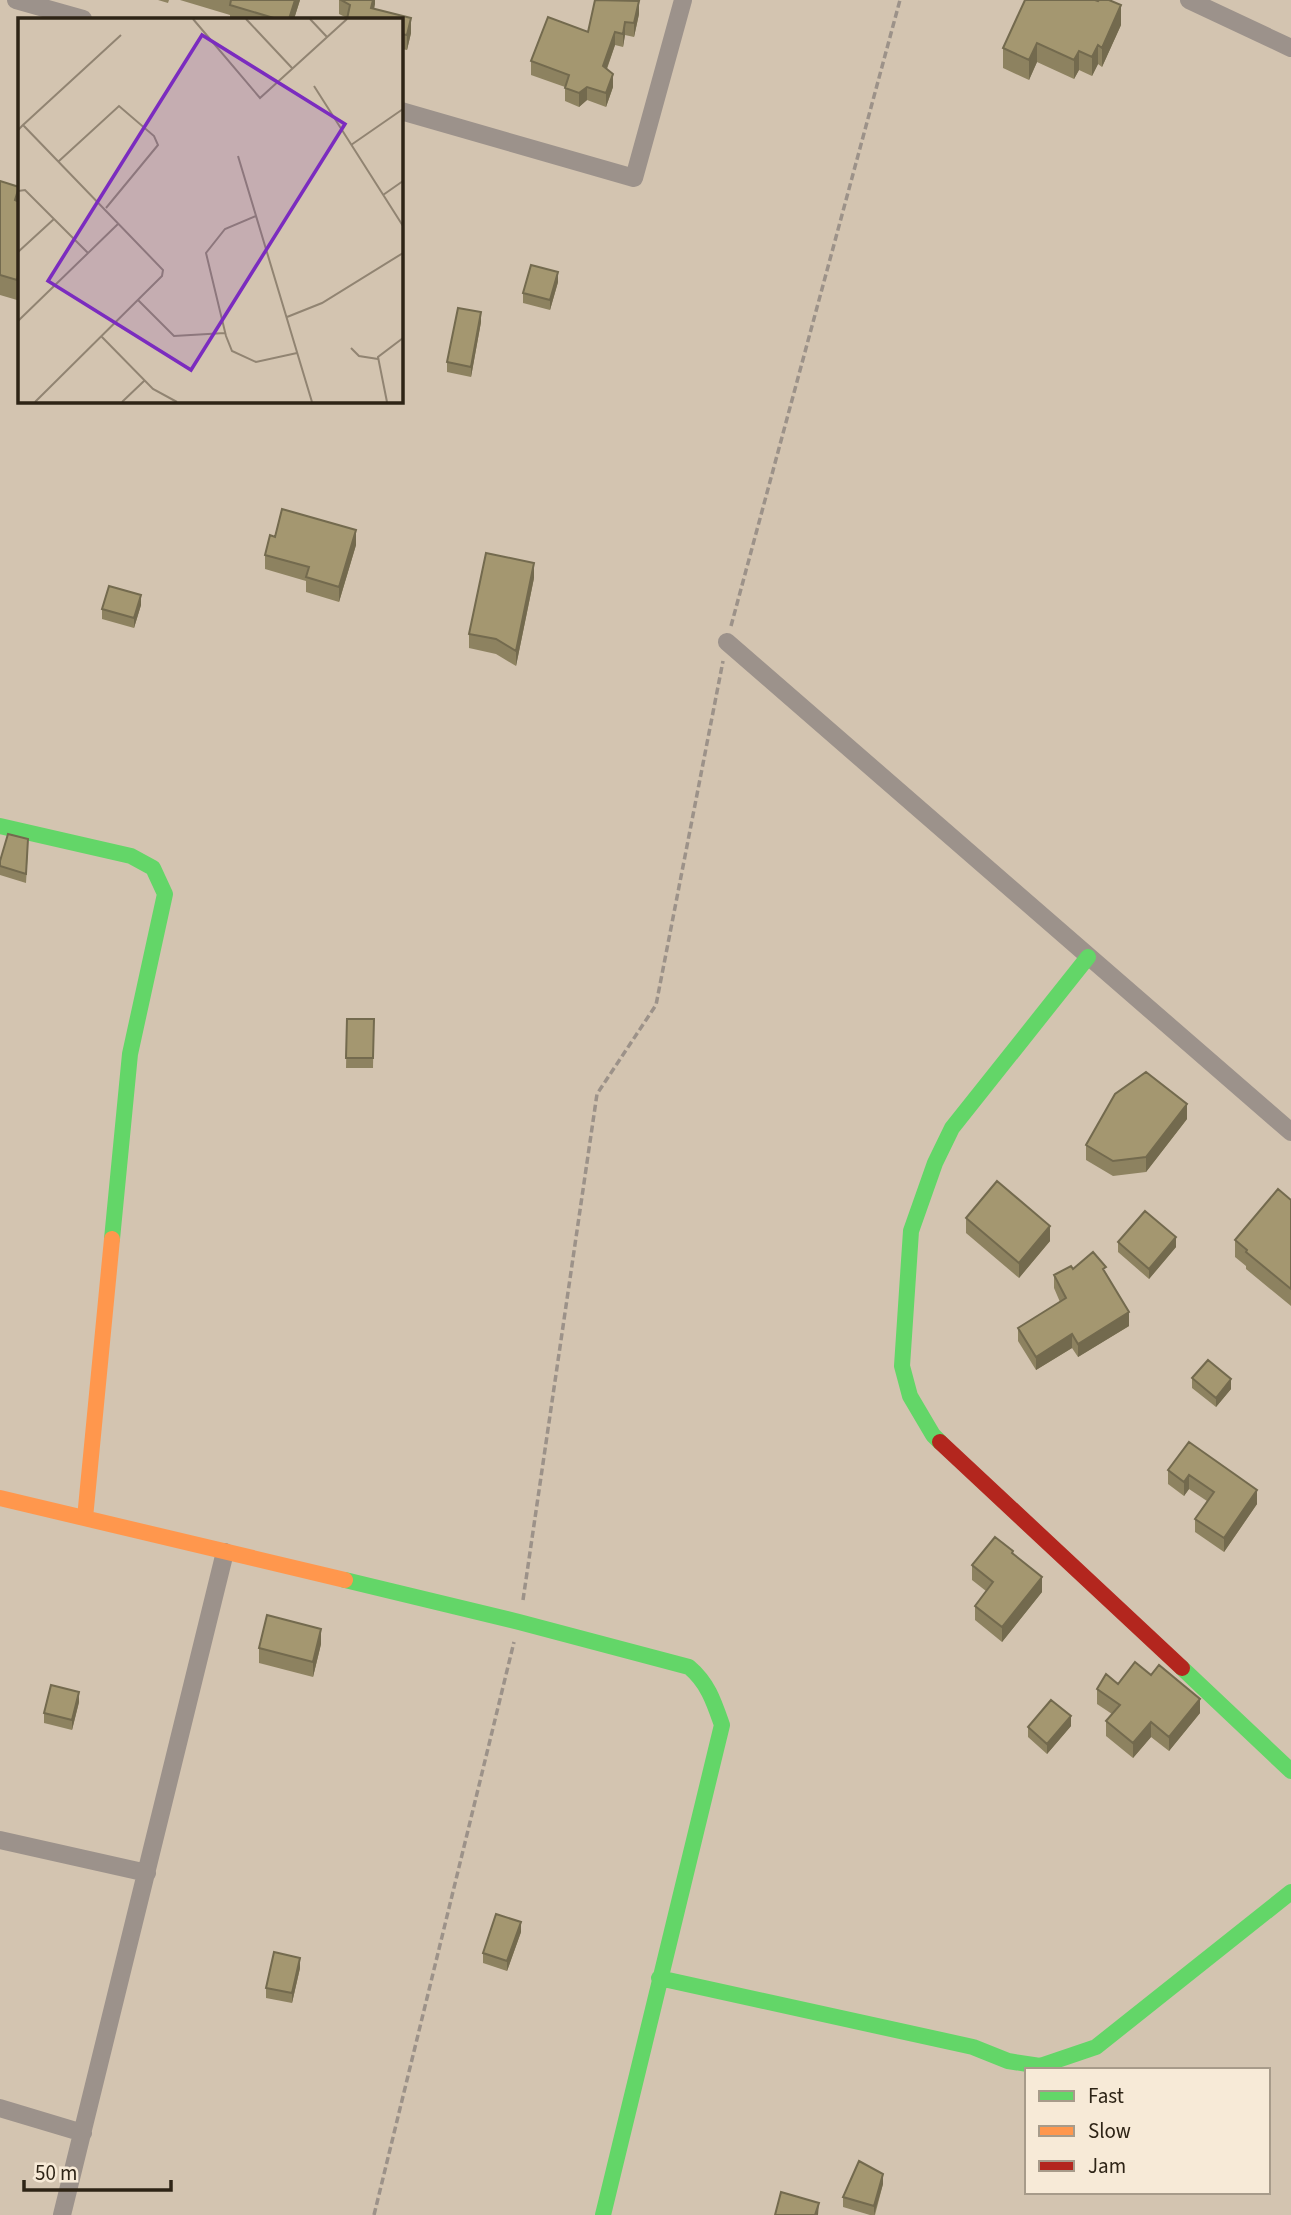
<svg xmlns="http://www.w3.org/2000/svg" width="1291" height="2215" viewBox="0 0 1291 2215" font-family="'Source Sans 3',sans-serif">
	<rect width="100%" height="100%" fill="#d3c4b0"/>
	<g fill="none" stroke-linecap="round" stroke-linejoin="round">
		<path stroke="#9c9289" stroke-width="3.5" stroke-dasharray="7 3.5" stroke-linecap="butt" d="M 731,626 L 900,0
			M 523,1600 L 597,1094 L 656,1005 L 723,661
			M 374,2215 L 514,1642"/>
		<path stroke="#9c928b" stroke-width="18" d="M 16,0 L 83,19
			M 1189,0 L 1291,48
			M 401,111 L 634,178 L 683,0
			M 727,642 L 1291,1132
			M 0,1840 L 147,1873
			M 0,2108 L 83,2133
			M 62,2215 L 225,1552"/>
		<path stroke="#63d668" stroke-width="16" d="M 0,826 L 131,856 L 153,868 L 165,894 L 130,1054 L 112,1239
			M 940,1442 L 933,1435 L 910,1396 L 902,1366 L 911,1231 L 935,1163 L 952,1128 L 1088,957
			M 345,1580 L 519,1622 L 689,1667 C 708,1683 714,1702 722,1725 L 603,2215
			M 1182,1668 L 1291,1771
			M 659,1978 L 973,2047 L 1008,2061 L 1040,2066 L 1096,2047 L 1291,1892"/>
		<path stroke="#ff974d" stroke-width="16" d="M 0,1498 L 345,1580
			M 85,1518 L 112,1239"/>
		<path stroke="#b3261e" stroke-width="16" d="M 940,1442 L 1182,1668"/>
	</g>
	<path fill="#8d8260" d="M 158,0 L 169,0 L 168,3 Z
		M 180,0 L 300,0 L 294,19 L 230,19 L 230,15 Z
		M 339,0 L 375,0 L 374,9 L 411,18 L 411,33 L 407,50 L 401,49 L 401,19 L 347,19 L 347,18 L 339,14 Z
		M 639,14 L 634,37 L 625,35 L 623,47 L 615,45 L 607,69 L 613,87 L 606,107 L 587,100 L 579,107 L 565,101 L 565,87 L 531,75 L 531,61 L 588,32 Z
		M 1121,25 L 1102,67 L 1098,64 L 1092,76 L 1079,70 L 1074,79 L 1037,62 L 1029,80 L 1003,68 L 1003,48 Z
		M 0,181 L 19,187 L 19,291 L 17,300 L 0,295 Z
		M 558,282 L 550,310 L 523,303 L 523,293 Z
		M 481,322 L 471,377 L 447,372 L 447,362 Z
		M 275,537 L 356,545 L 339,602 L 306,592 L 306,581 L 265,569 L 265,555 Z
		M 534,578 L 516,666 L 496,654 L 469,648 L 469,634 Z
		M 141,605 L 134,628 L 102,619 L 102,609 Z
		M 28,848 L 26,883 L 0,875 L 0,861 Z
		M 347,1019 L 374,1019 L 373,1068 L 346,1068 Z
		M 1187,1119 L 1146,1172 L 1113,1176 L 1086,1160 L 1086,1145 Z
		M 1291,1200 L 1291,1306 L 1246,1269 L 1246,1266 L 1235,1257 L 1235,1240 Z
		M 966,1218 L 1050,1241 L 1019,1278 L 966,1233 Z
		M 1118,1242 L 1176,1247 L 1149,1279 L 1118,1252 Z
		M 1073,1269 L 1106,1273 L 1129,1326 L 1078,1357 L 1072,1348 L 1036,1370 L 1018,1341 L 1018,1328 L 1060,1302 L 1054,1288 L 1054,1275 Z
		M 1192,1378 L 1231,1389 L 1216,1407 L 1192,1388 Z
		M 1189,1442 L 1257,1504 L 1224,1552 L 1195,1532 L 1195,1519 L 1207,1501 L 1189,1489 L 1184,1496 L 1168,1484 L 1168,1470 Z
		M 1013,1554 L 1042,1592 L 1002,1642 L 975,1620 L 975,1606 L 986,1591 L 972,1580 L 972,1565 Z
		M 321,1644 L 313,1677 L 259,1663 L 259,1648 Z
		M 1118,1684 L 1200,1713 L 1169,1751 L 1151,1737 L 1133,1758 L 1106,1736 L 1106,1721 L 1112,1714 L 1097,1704 L 1097,1689 Z
		M 79,1702 L 72,1730 L 44,1723 L 44,1713 Z
		M 1071,1726 L 1047,1754 L 1028,1737 L 1028,1727 Z
		M 521,1932 L 507,1971 L 483,1963 L 483,1953 Z
		M 300,1968 L 292,2003 L 266,1998 L 266,1988 Z
		M 883,2184 L 875,2215 L 870,2215 L 843,2207 L 843,2197 Z"/>
	<path fill="#736a4e" d="M 295,0 L 300,0 L 294,19 L 289,19 Z
		M 373,0 L 375,0 L 375,4 L 372,19 L 371,8 Z
		M 639,1 L 639,14 L 634,37 L 634,23 Z
		M 1121,5 L 1121,25 L 1102,67 L 1102,48 Z
		M 411,18 L 411,33 L 407,50 L 407,35 Z
		M 625,22 L 625,35 L 623,47 L 623,34 Z
		M 615,32 L 615,45 L 603,79 L 603,66 Z
		M 1037,43 L 1037,62 L 1029,80 L 1029,60 Z
		M 1098,45 L 1098,64 L 1092,76 L 1092,57 Z
		M 1079,51 L 1079,70 L 1074,79 L 1074,60 Z
		M 613,74 L 613,87 L 606,107 L 606,93 Z
		M 587,87 L 587,100 L 579,107 L 579,93 Z
		M 19,187 L 19,206 L 15,200 Z
		M 19,271 L 19,291 L 17,300 L 17,280 Z
		M 558,272 L 558,282 L 550,310 L 550,300 Z
		M 481,312 L 481,322 L 471,377 L 471,367 Z
		M 356,530 L 356,545 L 339,602 L 339,587 Z
		M 534,563 L 534,578 L 516,666 L 516,651 Z
		M 141,595 L 141,605 L 134,628 L 134,618 Z
		M 1187,1104 L 1187,1119 L 1146,1172 L 1146,1157 Z
		M 1050,1226 L 1050,1241 L 1019,1278 L 1019,1263 Z
		M 1176,1237 L 1176,1247 L 1149,1279 L 1149,1269 Z
		M 1129,1312 L 1129,1326 L 1078,1357 L 1078,1344 Z
		M 1072,1334 L 1072,1348 L 1036,1370 L 1036,1357 Z
		M 1231,1379 L 1231,1389 L 1216,1407 L 1216,1398 Z
		M 1189,1475 L 1189,1489 L 1184,1496 L 1184,1482 Z
		M 1257,1490 L 1257,1504 L 1224,1552 L 1224,1538 Z
		M 1042,1577 L 1042,1592 L 1002,1642 L 1002,1627 Z
		M 321,1629 L 321,1644 L 313,1677 L 313,1662 Z
		M 79,1692 L 79,1702 L 72,1730 L 72,1720 Z
		M 1200,1699 L 1200,1713 L 1169,1751 L 1169,1737 Z
		M 1071,1716 L 1071,1726 L 1047,1754 L 1047,1744 Z
		M 1151,1722 L 1151,1737 L 1133,1758 L 1133,1743 Z
		M 521,1922 L 521,1932 L 507,1971 L 507,1961 Z
		M 300,1958 L 300,1968 L 292,2003 L 292,1993 Z
		M 883,2174 L 883,2184 L 874,2215 L 874,2206 Z
		M 819,2203 L 818,2215 L 815,2215 Z"/>
	<path fill="#a49770" stroke="#736a4e" stroke-width="2" d="M 230,0 L 295,0 L 289,19 L 277,19 L 230,5 L 231,0 Z
		M 341,0 L 373,0 L 371,8 L 411,18 L 407,35 L 401,34 L 401,19 L 347,19 L 350,5 Z
		M 595,0 L 639,1 L 634,23 L 625,22 L 623,34 L 615,32 L 603,66 L 613,74 L 606,93 L 587,87 L 579,93 L 565,88 L 569,75 L 531,61 L 548,17 L 588,32 Z
		M 1025,0 L 1095,0 L 1098,1 L 1099,0 L 1109,0 L 1121,5 L 1102,48 L 1098,45 L 1092,57 L 1079,51 L 1074,60 L 1037,43 L 1029,60 L 1003,48 Z
		M 0,181 L 19,187 L 15,200 L 19,202 L 19,271 L 17,280 L 0,275 Z
		M 531,265 L 558,272 L 550,300 L 523,293 Z
		M 458,308 L 481,312 L 471,367 L 447,362 Z
		M 282,509 L 356,530 L 339,587 L 306,577 L 309,567 L 265,555 L 270,535 L 275,537 Z
		M 486,553 L 534,563 L 516,651 L 496,639 L 469,634 Z
		M 109,586 L 141,595 L 134,618 L 102,609 Z
		M 8,834 L 28,839 L 26,874 L 0,866 L 0,861 Z
		M 347,1019 L 374,1019 L 373,1058 L 346,1058 Z
		M 1146,1072 L 1187,1104 L 1146,1157 L 1113,1161 L 1086,1145 L 1115,1094 Z
		M 997,1181 L 1050,1226 L 1019,1263 L 966,1218 Z
		M 1278,1189 L 1291,1200 L 1291,1289 L 1246,1252 L 1247,1250 L 1235,1240 Z
		M 1145,1211 L 1176,1237 L 1149,1269 L 1118,1242 Z
		M 1093,1252 L 1106,1267 L 1103,1269 L 1129,1312 L 1078,1344 L 1072,1334 L 1036,1357 L 1018,1328 L 1066,1298 L 1054,1275 L 1071,1266 L 1073,1269 Z
		M 1208,1360 L 1231,1379 L 1216,1398 L 1192,1378 Z
		M 1189,1442 L 1257,1490 L 1224,1538 L 1195,1519 L 1214,1492 L 1189,1475 L 1184,1482 L 1168,1470 Z
		M 995,1537 L 1013,1551 L 1012,1553 L 1042,1577 L 1002,1627 L 975,1606 L 993,1582 L 972,1565 Z
		M 267,1615 L 321,1629 L 313,1662 L 259,1648 Z
		M 1135,1662 L 1151,1675 L 1159,1665 L 1200,1699 L 1169,1737 L 1151,1722 L 1133,1743 L 1106,1721 L 1120,1705 L 1097,1689 L 1106,1674 L 1118,1684 Z
		M 51,1685 L 79,1692 L 72,1720 L 44,1713 Z
		M 1051,1700 L 1071,1716 L 1047,1744 L 1028,1727 Z
		M 496,1914 L 521,1922 L 507,1961 L 483,1953 Z
		M 274,1952 L 300,1958 L 292,1993 L 266,1988 Z
		M 859,2161 L 883,2174 L 874,2206 L 843,2197 Z
		M 781,2192 L 819,2203 L 815,2215 L 775,2215 Z"/>
	<g transform="translate(18 18)">
		<rect width="385" height="385" fill="#d3c4b0"/>
		<path fill="none" stroke="#918472" stroke-width="2" d="M 175,1 L 242,80 L 329,1M 228,1 L 274,50M 292,1 L 309,19M 296,68 L 385,208M 5,107 L 103,17M 0,112 L 5,107 L 145,252 L 144,258 L 17,384M 333,127 L 385,91M 220,138 L 294,384M 41,143 L 101,88 L 136,118 L 140,127 L 88,190M 0,173 L 7,172 L 70,235M 365,177 L 385,163M 238,198 L 207,211 L 188,235 L 208,318 L 214,333 L 238,344 L 279,335M 0,234 L 36,201M 120,282 L 156,318 L 207,315M 269,299 L 304,285 L 385,235M 0,303 L 101,205M 83,318 L 135,371 L 159,384M 333,330 L 341,338 L 360,341M 104,384 L 126,363M 369,384 L 360,339 L 385,320"/>
		<path fill="#7b2cbf" fill-opacity="0.15" stroke="#7b2cbf" stroke-width="3.5" d="M 184,17 L 327,106 L 173,352 L 30,263 Z"/>
		<rect width="385" height="385" fill="none" stroke="#2e2416" stroke-width="3.5"/>
	</g>
	<rect x="1025" y="2068" width="245" height="126" fill="#f7ead7" stroke="#a79b8a" stroke-width="2"/>
	<rect x="1039" y="2091" width="35" height="10" fill="#63d668" stroke="#a79b8a" stroke-width="2"/>
	<text x="1088" y="2103" font-size="21" fill="#2e2416">Fast</text>
	<rect x="1039" y="2126" width="35" height="10" fill="#ff974d" stroke="#a79b8a" stroke-width="2"/>
	<text x="1088" y="2138" font-size="21" fill="#2e2416">Slow</text>
	<rect x="1039" y="2161" width="35" height="10" fill="#b3261e" stroke="#a79b8a" stroke-width="2"/>
	<text x="1088" y="2173" font-size="21" fill="#2e2416">Jam</text>
	<path d="M24 2180v10h147v-10" fill="none" stroke="#2e2416" stroke-width="3.5"/>
	<text x="35" y="2180" font-size="21" fill="#2e2416" stroke="#f7ead7" stroke-width="5" paint-order="stroke">50 m</text>
</svg>
